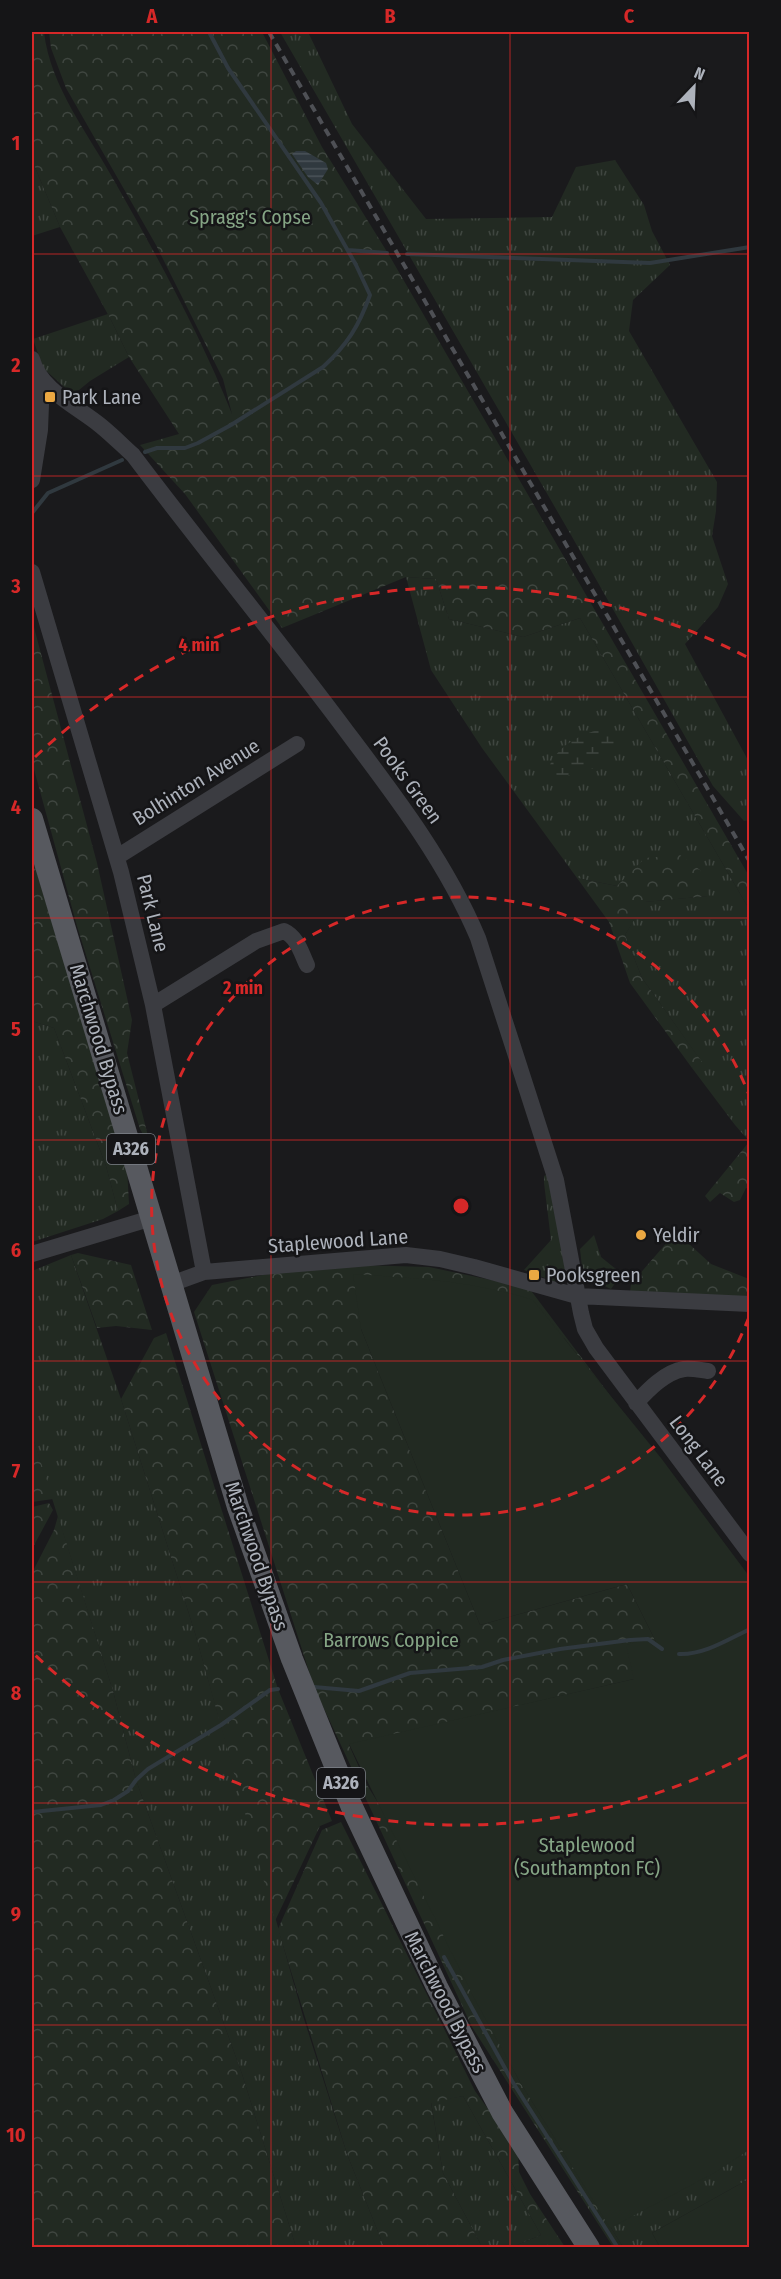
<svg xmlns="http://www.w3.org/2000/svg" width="781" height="2279" viewBox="0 0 781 2279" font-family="'Fira Sans Condensed',sans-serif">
	<defs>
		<pattern id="grass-tufts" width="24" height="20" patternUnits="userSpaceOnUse" patternTransform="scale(1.5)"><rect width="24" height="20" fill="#222a22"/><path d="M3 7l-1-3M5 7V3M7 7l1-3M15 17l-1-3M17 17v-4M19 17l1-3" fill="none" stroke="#3f4640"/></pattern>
		<pattern id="forest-crowns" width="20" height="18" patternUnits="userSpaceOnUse" patternTransform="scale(1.5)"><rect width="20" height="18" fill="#222a22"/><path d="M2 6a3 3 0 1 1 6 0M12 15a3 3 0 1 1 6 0" fill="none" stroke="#3f4640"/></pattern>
		<pattern id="wetland-marsh" width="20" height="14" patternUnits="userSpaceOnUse" patternTransform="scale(1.5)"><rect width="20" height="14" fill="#222a22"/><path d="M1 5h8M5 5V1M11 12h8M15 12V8" fill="none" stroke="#3f4640"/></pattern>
		<pattern id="water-rules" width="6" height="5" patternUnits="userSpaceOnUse" patternTransform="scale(1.5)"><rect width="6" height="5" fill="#30393f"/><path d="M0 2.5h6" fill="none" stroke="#4b5359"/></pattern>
	</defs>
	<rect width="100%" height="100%" fill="#1a1a1c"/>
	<path fill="url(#grass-tufts)" d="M 280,32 L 308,32 L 352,124 L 426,219 L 552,217 L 576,167 L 615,160 L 644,205 L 652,231 L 670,265 L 633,300 L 629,331 L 717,482 L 716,511 L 712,536 L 728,584 L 718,607 L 685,644 L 749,762 L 749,820 L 744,821 L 713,786 L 571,535 Z
		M 32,160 L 60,227 L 32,236 Z
		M 108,314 L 129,357 L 90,381 L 79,390 L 71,393 L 43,368 L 33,339 Z
		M 406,577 L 436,579 L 449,619 L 523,637 L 580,618 L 749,909 L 749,1141 L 735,1125 L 692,1068 L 701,1061 L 642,978 L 625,935 L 644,902 L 708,896 L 631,874 L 617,886 L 577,878 L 482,748 L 431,670 Z
		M 32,1021 L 54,1028 L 106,1166 L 118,1211 L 103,1219 L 32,1242 Z
		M 549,1173 L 567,1274 L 558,1283 L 524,1270 L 551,1240 L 544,1183 L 544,1176 Z
		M 594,1235 L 601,1257 L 622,1274 L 611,1289 L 583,1276 L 580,1249 Z
		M 71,1255 L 121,1399 L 195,1633 L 303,2016 L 347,2154 L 384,2247 L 296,2247 L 242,2074 L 136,1780 L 113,1691 L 32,1435 L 32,1271 Z
		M 520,2082 L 749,2137 L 749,2179 L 652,2233 L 660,2247 L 623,2247 Z
		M 463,2096 L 541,2235 L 512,2247 L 482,2247 L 443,2173 L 431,2102 Z"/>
	<path fill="url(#forest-crowns)" d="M 32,32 L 44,32 C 50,87 90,136 116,184 C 158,258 200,334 232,414 L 223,379 L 156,245 L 66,88 L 51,48 L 49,32 L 262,32 L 322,147 L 389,255 L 749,876 L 749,909 L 580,618 L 523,637 L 449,619 L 436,579 L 406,577 L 282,628 L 185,494 L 140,445 L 179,434 L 129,357 L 111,320 L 60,227 L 32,160 Z
		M 32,620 L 97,863 L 132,1020 L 127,1053 L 151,1148 L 140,1129 L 77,926 L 32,762 Z
		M 680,855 L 700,870 L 709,896 L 645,902 L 625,935 L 642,978 L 702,1062 L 692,1068 L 630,983 L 609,922 L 577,878 L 617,886 L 645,858 Z
		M 32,857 L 127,1168 L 129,1204 L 118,1211 L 106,1166 L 54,1028 L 32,1021 Z
		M 749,1142 L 749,1189 L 746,1188 L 740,1200 L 734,1202 L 720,1193 L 710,1202 L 705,1196 Z
		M 676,1232 L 711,1264 L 749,1279 L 749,1298 L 630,1292 L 631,1284 Z
		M 78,1253 L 131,1265 L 152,1330 L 116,1326 L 97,1328 L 71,1255 Z
		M 319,1264 L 429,1267 L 529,1288 L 621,1410 L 564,1338 L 361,1329 L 480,1625 L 627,1584 L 658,1646 L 634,1679 L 349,1745 L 367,1785 L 380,1806 L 520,2082 L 623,2247 L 613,2247 L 472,2027 L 314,1687 L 194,1312 L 212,1285 Z
		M 166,1333 L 278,1689 L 332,1821 L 320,1826 L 275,1921 L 195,1633 L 121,1399 L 154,1338 Z
		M 32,1435 L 53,1499 L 32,1502 Z
		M 49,1503 L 53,1510 L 32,1549 L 32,1507 Z
		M 58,1516 L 113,1691 L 136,1780 L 242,2074 L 296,2247 L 32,2247 L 32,1573 L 54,1530 Z
		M 341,1822 L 475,2091 L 518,2150 L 519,2172 L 530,2194 L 565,2247 L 512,2247 L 541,2235 L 463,2096 L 431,2103 L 443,2173 L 482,2247 L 384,2247 L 347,2154 L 278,1929 L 322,1830 Z"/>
	<path fill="url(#wetland-marsh)" d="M 602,729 L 612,733 L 614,743 L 597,767 L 557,779 L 548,771 C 553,748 580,734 602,729 Z"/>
	<path fill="#222a22" d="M 353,1274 C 414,1278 474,1281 533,1300 L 661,1458 L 749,1576 L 749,2150 L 714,2173 L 610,2228 L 520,2082 L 474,1998 L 349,1744 L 634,1679 L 626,1645 L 648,1639 L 657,1644 L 627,1584 L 480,1625 L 361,1329 Z
		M 749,2179 L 749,2247 L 660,2247 L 652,2233 Z"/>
	<path fill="url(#water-rules)" d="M 296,151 L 305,151 L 326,163 L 328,169 L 318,185 L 308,177 L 292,154 Z"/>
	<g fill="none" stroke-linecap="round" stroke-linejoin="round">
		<path stroke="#30393f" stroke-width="4" d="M 348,250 L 387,253
			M 407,254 L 650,263 L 750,247
			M 145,452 L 157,448 L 185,448 L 198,443 L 231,425 L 323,367 C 347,345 359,326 370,295 L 356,265 L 321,203 L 228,68 L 209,32
			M 32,513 L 48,493 L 122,460
			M 679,1654 C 704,1655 727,1640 750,1629
			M 314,1687 L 359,1691 L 410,1673 L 482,1667 L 503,1660 L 560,1649 L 630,1640 L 648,1639 L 662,1649
			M 32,1812 L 101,1805 L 114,1800 L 128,1791 L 136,1780 L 148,1769 L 221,1725 L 270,1690 L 278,1689
			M 444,1957 L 512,2081 L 618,2248"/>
		<path stroke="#3b3c41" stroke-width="16" d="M 32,359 C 40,390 78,407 101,426 C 112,435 122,445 133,455 C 203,548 277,638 347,732 C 396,797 446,862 478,938 L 556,1180 L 581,1313 L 585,1329 L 596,1348 L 750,1554
			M 32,480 L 40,430 L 42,379
			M 32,572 L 121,872 L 153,1005 L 204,1272
			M 117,857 L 297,744
			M 153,1005 L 256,941 L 284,931 C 297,937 301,952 307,965
			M 32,1254 L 152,1218
			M 171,1284 L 204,1272 L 406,1255 L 440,1259 L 474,1267 L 577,1296 L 750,1304
			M 636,1403 C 648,1390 665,1372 684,1369 C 691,1368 700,1370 708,1371"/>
		<path stroke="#57595f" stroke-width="22" d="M 32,819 L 238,1507 L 292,1659 L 351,1805 L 437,1987 L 502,2112 L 589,2248"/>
		<path stroke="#4e5055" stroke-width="4" stroke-dasharray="8 6" stroke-linecap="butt" d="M 269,32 L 750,862"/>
	</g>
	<path fill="none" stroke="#d62828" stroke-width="1.5" stroke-opacity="0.55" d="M 271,32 L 271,2248M 510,32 L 510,2248M 32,254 L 750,254M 32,476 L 750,476M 32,697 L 750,697M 32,918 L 750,918M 32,1140 L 750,1140M 32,1361 L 750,1361M 32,1582 L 750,1582M 32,1803 L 750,1803M 32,2025 L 750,2025"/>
	<g fill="none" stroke="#d62828" stroke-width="3" stroke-dasharray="10 8">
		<path d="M749 1317A309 309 0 1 1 749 1095"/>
		<path d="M747 1755A619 619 0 0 1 35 1655M35 757A619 619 0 0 1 747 657"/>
	</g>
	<g fill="#eba842" stroke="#151517" stroke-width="2">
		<rect x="44" y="391" width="12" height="12" rx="3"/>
		<circle cx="641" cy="1235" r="6"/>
		<rect x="528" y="1269" width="12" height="12" rx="3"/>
	</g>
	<g text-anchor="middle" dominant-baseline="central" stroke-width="5" stroke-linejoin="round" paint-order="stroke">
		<g fill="#151517" stroke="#7f838a" stroke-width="1.5">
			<rect x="107" y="1134" width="48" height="30" rx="4.5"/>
			<rect x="317" y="1768" width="48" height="30" rx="4.5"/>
		</g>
		<g font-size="18" font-weight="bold" fill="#adb2bb">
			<text x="131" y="1149">A326</text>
			<text x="341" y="1783">A326</text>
		</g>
		<g font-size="20" fill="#85a585" stroke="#151517">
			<text x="250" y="217">Spragg's Copse</text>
			<text x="391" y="1640">Barrows Coppice</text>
			<text x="587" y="1845">Staplewood<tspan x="587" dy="23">(Southampton FC)</tspan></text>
		</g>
		<g font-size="20" fill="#adb2bb" stroke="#151517" text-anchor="start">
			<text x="62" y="397">Park Lane</text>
			<text x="653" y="1235">Yeldir</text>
			<text x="546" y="1275">Pooksgreen</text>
		</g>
		<g font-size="20" fill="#adb2bb" stroke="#151517">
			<text transform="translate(408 780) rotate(54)">Pooks Green</text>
			<text transform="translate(196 782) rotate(-32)">Bolhinton Avenue</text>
			<text transform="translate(153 913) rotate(76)">Park Lane</text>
			<text transform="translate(99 1039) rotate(73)">Marchwood Bypass</text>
			<text transform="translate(338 1241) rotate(-4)">Staplewood Lane</text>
			<text transform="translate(699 1451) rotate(53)">Long Lane</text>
			<text transform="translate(257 1556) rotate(71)">Marchwood Bypass</text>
			<text transform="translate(446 2002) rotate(63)">Marchwood Bypass</text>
		</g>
	</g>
	<circle cx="461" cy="1206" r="9" fill="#d62828" stroke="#151517" stroke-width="3"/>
	<g font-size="18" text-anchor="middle" font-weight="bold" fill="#d62828" stroke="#151517" stroke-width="5" stroke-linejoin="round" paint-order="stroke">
		<text x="199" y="651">4 min</text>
		<text x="243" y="994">2 min</text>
	</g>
	<rect width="781" height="2279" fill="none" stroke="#151517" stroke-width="66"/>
	<g transform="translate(694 87) rotate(23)" stroke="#151517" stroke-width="4.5" paint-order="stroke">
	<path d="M0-4.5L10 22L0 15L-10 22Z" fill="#adb2bb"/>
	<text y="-9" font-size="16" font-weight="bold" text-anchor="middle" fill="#adb2bb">N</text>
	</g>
	<rect x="33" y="33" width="715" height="2213" fill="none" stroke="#d62828" stroke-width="2"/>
	<g font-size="20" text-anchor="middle" font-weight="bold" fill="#d62828">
		<text x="152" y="23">A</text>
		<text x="390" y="23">B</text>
		<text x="629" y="23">C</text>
		<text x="16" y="150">1</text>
		<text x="16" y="372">2</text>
		<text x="16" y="593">3</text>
		<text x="16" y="814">4</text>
		<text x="16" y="1036">5</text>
		<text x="16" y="1257">6</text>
		<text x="16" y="1478">7</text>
		<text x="16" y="1700">8</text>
		<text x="16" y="1921">9</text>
		<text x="16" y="2142">10</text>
	</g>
</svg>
